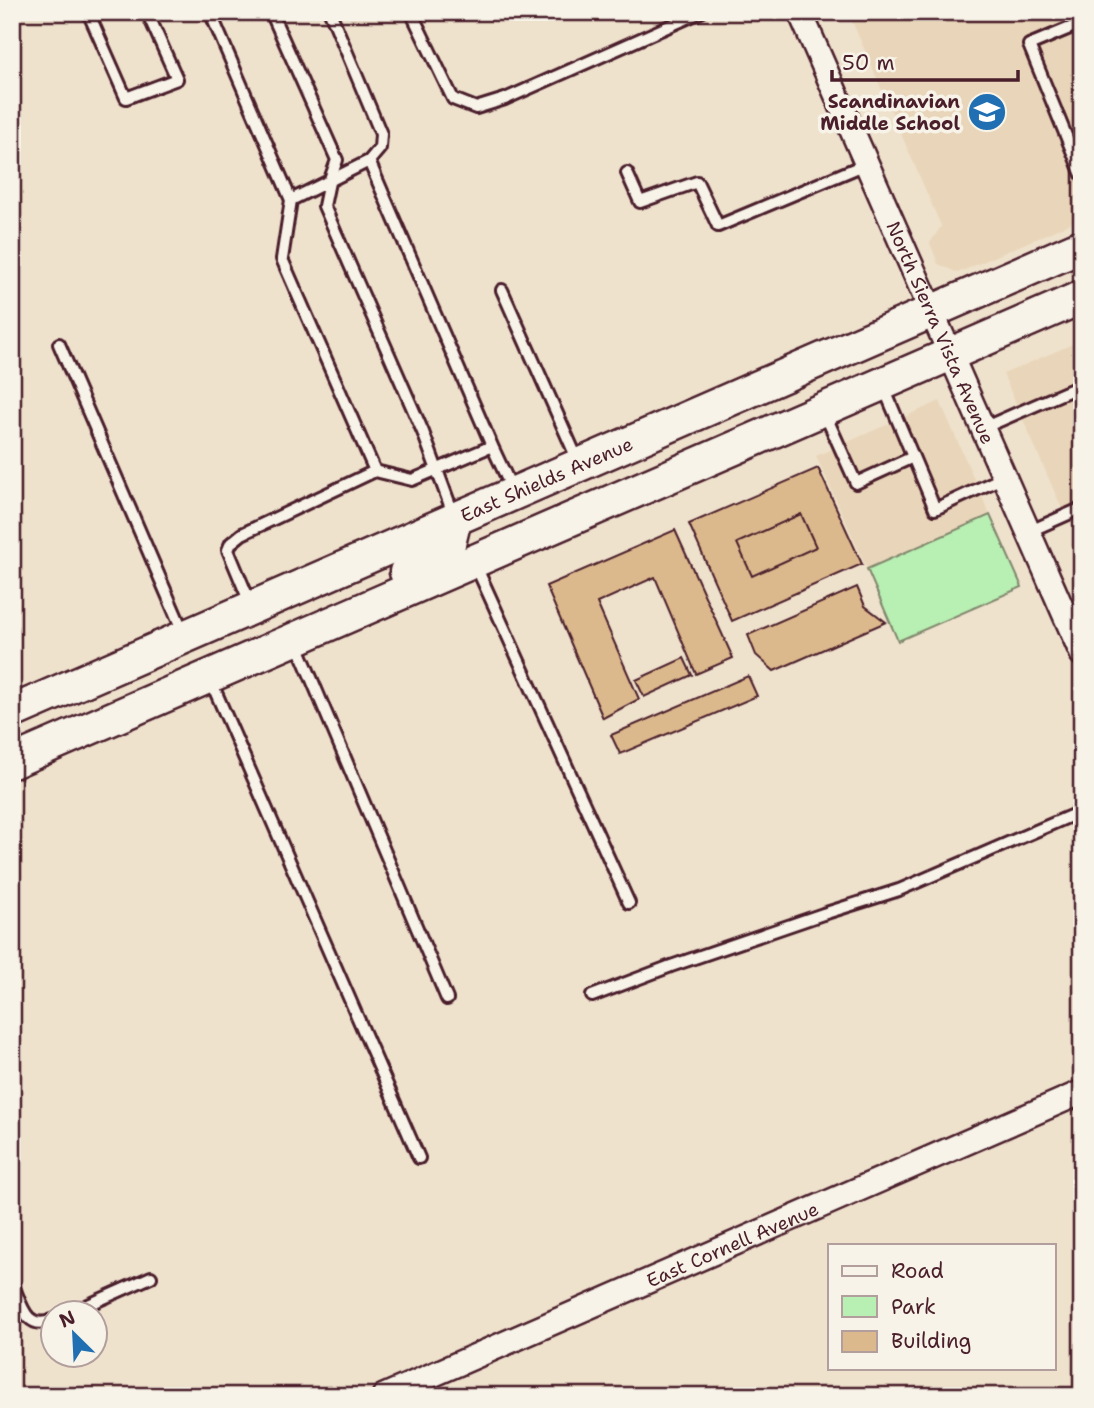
<svg xmlns="http://www.w3.org/2000/svg" width="1094" height="1408" viewBox="0 0 1094 1408" font-family="'Shantell Sans',sans-serif">
	<rect width="100%" height="100%" fill="#efe2cd"/>
	<filter id="ink" filterUnits="userSpaceOnUse"><feTurbulence type="fractalNoise" baseFrequency=".0143" numOctaves="2"/><feDisplacementMap in="SourceGraphic" scale="14" xChannelSelector="R" yChannelSelector="G"/><feConvolveMatrix kernelMatrix="1 2 1 2 8 2 1 2 1" color-interpolation-filters="sRGB"/></filter>
	<g filter="url(#ink)">
		<path fill="#e9d6ba" d="M 848,12 L 1082,12 L 1082,212 L 1080,213 L 1078,220 L 958,273 L 938,264 L 930,243 L 941,226 Z
			M 1082,340 L 1082,500 L 1062,509 L 1003,374 Z
			M 940,401 L 990,515 L 867,569 L 816,456 Z"/>
		<path fill="#b8efb2" stroke="#81876e" stroke-width="2" d="M 990,515 L 1022,587 L 898,641 L 867,569 Z"/>
		<path fill="#dcb98d" stroke="#4a1f2b" stroke-width="2" fill-rule="evenodd" d="M 818,468 L 862,564 L 732,621 L 689,524 ZM 801,514 L 816,547 L 752,576 L 737,543 Z
			M 801,514 L 816,547 L 752,576 L 737,543 Z
			M 675,530 L 733,658 L 696,674 L 655,577 L 597,603 L 639,699 L 603,718 L 546,586 Z
			M 857,587 L 865,606 L 886,622 L 774,671 L 756,655 L 748,635 Z
			M 684,658 L 692,675 L 644,697 L 636,680 Z
			M 748,676 L 757,696 L 620,754 L 611,735 Z"/>
		<g fill="none" stroke-linecap="round" stroke-linejoin="round">
			<g stroke="#4a1f2b" stroke-width="16">
				<path id="lane" d="M 88,12 L 126,98 L 177,79 L 147,12
					M 210,12 L 291,200 L 282,259 L 375,471 L 412,480 L 492,446
					M 271,12 L 337,160 L 329,182 L 324,206 L 423,432 L 454,516
					M 411,12 L 453,99 L 476,108 L 505,99 L 701,12
					M 1082,23 L 1029,45 L 1082,175
					M 369,161 L 492,446 L 512,489
					M 627,173 L 640,202 L 697,182 L 718,226 L 866,164
					M 291,200 L 369,161 L 380,148 L 381,134 L 330,12
					M 502,290 L 579,463
					M 59,344 L 184,634
					M 884,388 L 935,509 L 1004,477
					M 824,412 L 856,483 L 913,457
					M 983,428 L 1082,385
					M 1028,532 L 1082,508
					M 475,564 L 629,903
					M 251,605 L 228,550 L 231,543 L 242,534 L 375,471
					M 296,642 L 447,999
					M 210,679 L 419,1158
					M 592,996 L 671,966 L 823,914 L 899,890 L 1082,811
					M 12,1283 C 21,1302 25,1332 52,1320
					M 68,1314 L 151,1277"/>
			</g>
			<g stroke="#4a1f2b" stroke-width="28">
				<g id="street">
					<path id="s1" d="M 800,12 L 1082,654"/>
					<path id="s2" d="M 384,1396 L 1082,1092"/>
				</g>
			</g>
			<g stroke="#4a1f2b" stroke-width="37">
				<g id="secondary">
					<path d="M 406,572 L 448,548 L 455,519"/>
					<path id="s3" d="M 12,712 L 1082,246"/>
					<path d="M 12,762 L 1082,297"/>
				</g>
			</g>
			<use href="#lane" stroke="#f7f3e8" stroke-width="10"/>
			<use href="#street" stroke="#f7f3e8" stroke-width="23"/>
			<use href="#secondary" stroke="#f7f3e8" stroke-width="32"/>
		</g>
	</g>
	<defs>
		<g id="school-disc" transform="scale(2.0125)"><circle r="9.5" fill="#1f6fb2" stroke="#f7f3e8"/><path d="M0-5L7-2L0 1L-7-2ZM-4 1L0 2.5L4 1V4Q0 6-4 4Z" fill="#fff"/></g>
	</defs>
	<g fill-rule="evenodd">
		<use href="#school-disc" x="987" y="112"/>
	</g>
	<g text-anchor="middle" dominant-baseline="central" stroke-width="7" stroke-linejoin="round" paint-order="stroke">
		<g font-size="19" font-weight="bold" fill="#4a1f2b" stroke="#f7f3e8" text-anchor="end">
			<text x="960" y="101">Scandinavian<tspan x="960" dy="22">Middle School</tspan></text>
		</g>
		<g font-size="19" fill="#4a1f2b" stroke="#f7f3e8">
			<text stroke="none"><textPath href="#s1" startOffset="350">North Sierra Vista Avenue</textPath></text>
			<text stroke="none"><textPath href="#s3" startOffset="583">East Shields Avenue</textPath></text>
			<text stroke="none"><textPath href="#s2" startOffset="380">East Cornell Avenue</textPath></text>
		</g>
	</g>
	<rect width="1094" height="1408" fill="none" stroke="#f7f3e8" stroke-width="42"/>
	<rect x="21" y="21" width="1052" height="1366" fill="none" stroke="#4a1f2b" stroke-width="2.5" filter="url(#ink)"/>
	<rect x="828" y="1244" width="228" height="126" fill="#f7f3e8" stroke="#b29e9c" stroke-width="2"/>
	<rect x="842" y="1266" width="35" height="10" fill="#f7f3e8" stroke="#b29e9c" stroke-width="2"/>
	<text x="891" y="1278" font-size="21" fill="#4a1f2b">Road</text>
	<rect x="842" y="1296" width="35" height="21" fill="#b8efb2" stroke="#b29e9c" stroke-width="2"/>
	<text x="891" y="1314" font-size="21" fill="#4a1f2b">Park</text>
	<rect x="842" y="1331" width="35" height="21" fill="#dcb98d" stroke="#b29e9c" stroke-width="2"/>
	<text x="891" y="1348" font-size="21" fill="#4a1f2b">Building</text>
	<g transform="translate(74 1334) rotate(336)"><circle r="33" fill="#f7f3e8" stroke="#b29e9c" stroke-width="2"/>
	<path d="M0-5L12 26L0 18L-12 26Z" fill="#1f6fb2"/>
	<text y="-10" font-size="19" font-weight="bold" text-anchor="middle" fill="#4a1f2b">N</text>
	</g>
	<path d="M832 70v10h186v-10" fill="none" stroke="#4a1f2b" stroke-width="3.5"/>
	<text x="842" y="70" font-size="21" fill="#4a1f2b" stroke="#f7f3e8" stroke-width="5" paint-order="stroke">50 m</text>
</svg>
